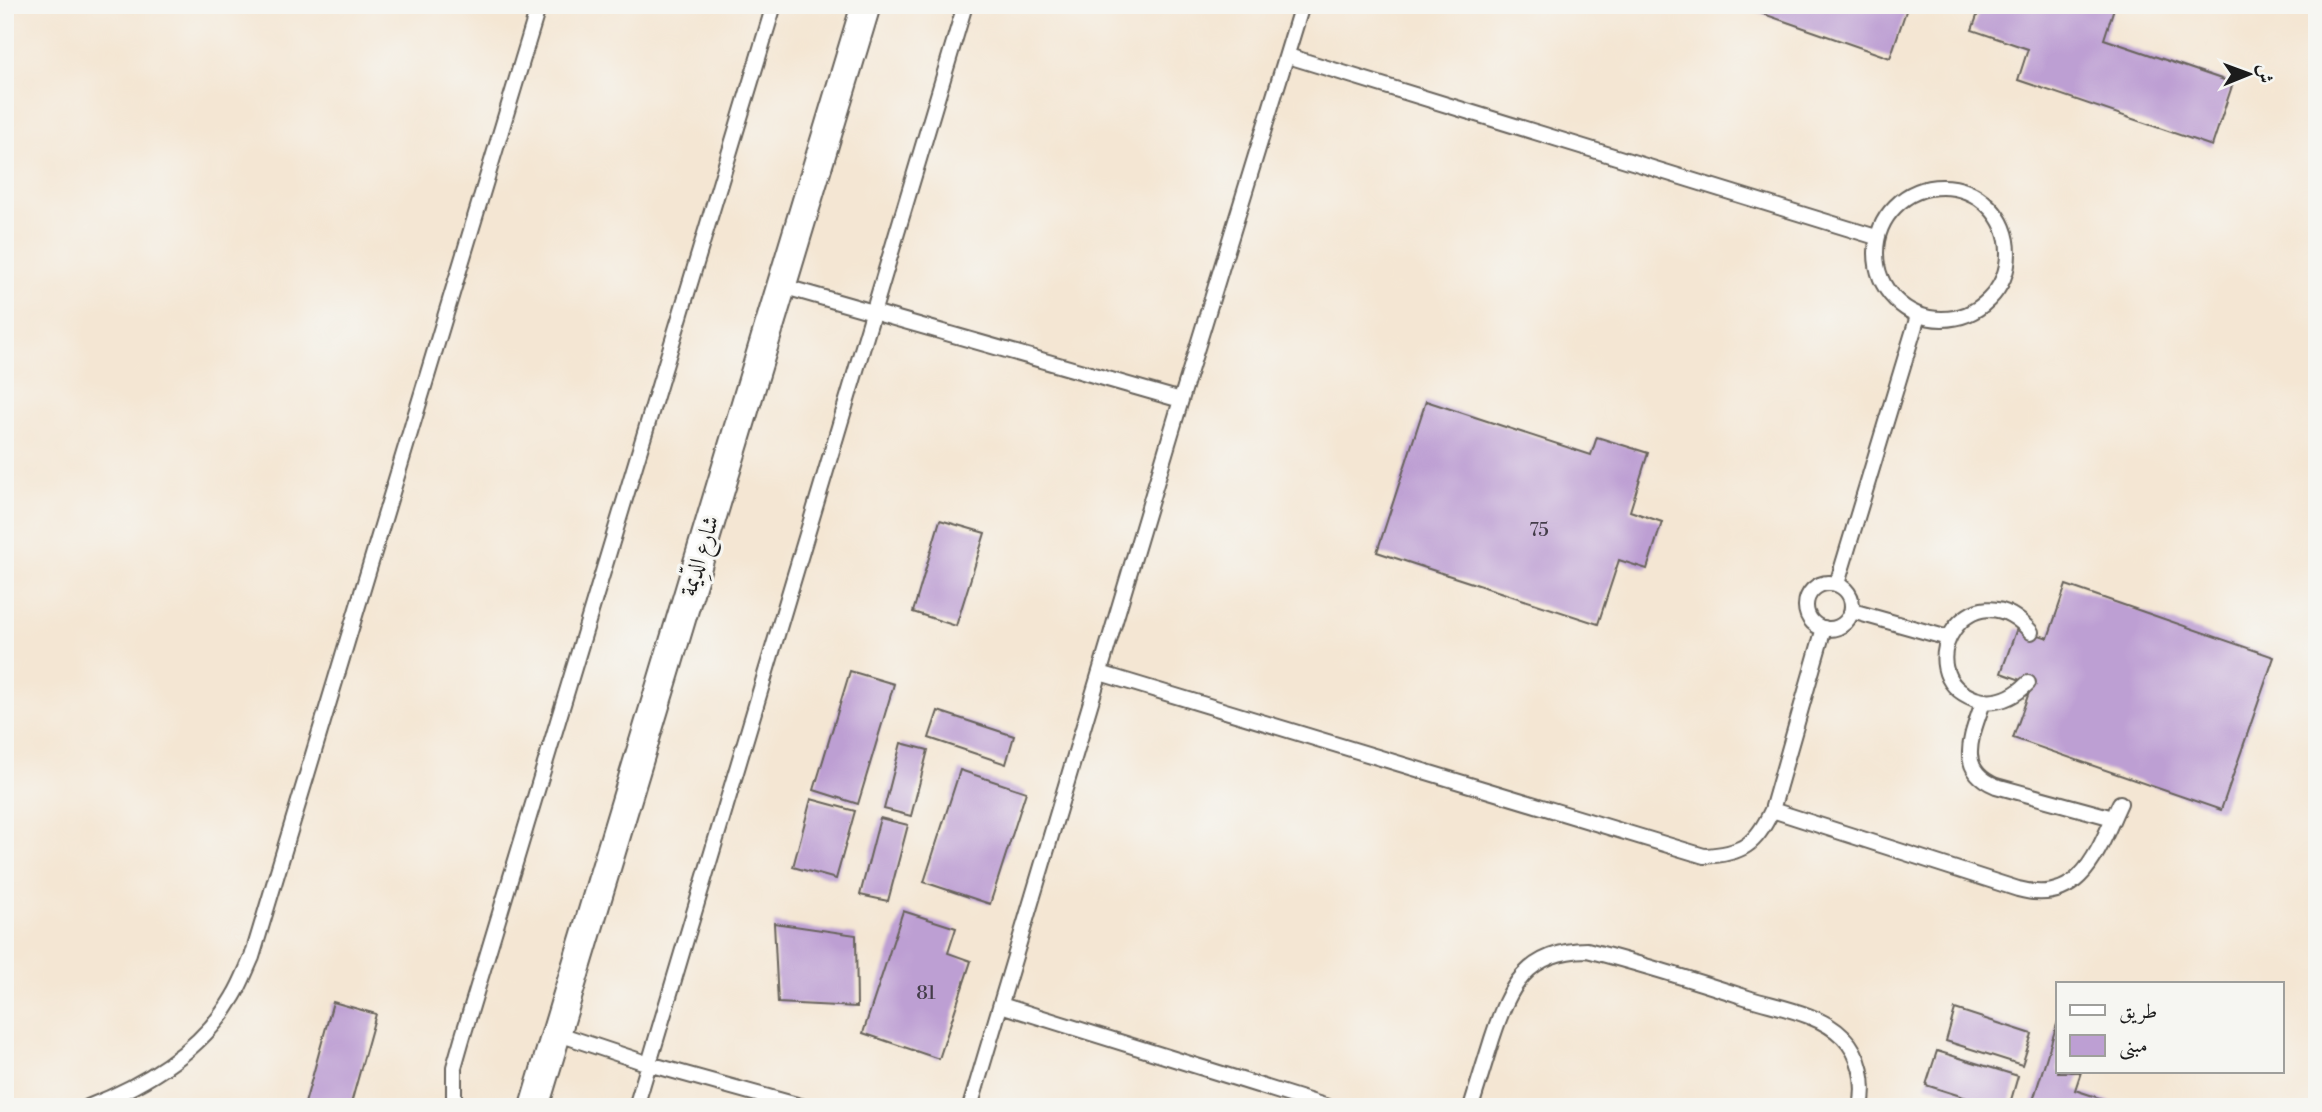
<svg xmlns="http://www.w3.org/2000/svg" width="2322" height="1112" viewBox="0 0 2322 1112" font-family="'Libre Bodoni',Amiri,serif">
	<rect width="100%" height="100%" fill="#f6f6f2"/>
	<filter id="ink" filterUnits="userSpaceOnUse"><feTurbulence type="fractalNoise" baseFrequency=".0143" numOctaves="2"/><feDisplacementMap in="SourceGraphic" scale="14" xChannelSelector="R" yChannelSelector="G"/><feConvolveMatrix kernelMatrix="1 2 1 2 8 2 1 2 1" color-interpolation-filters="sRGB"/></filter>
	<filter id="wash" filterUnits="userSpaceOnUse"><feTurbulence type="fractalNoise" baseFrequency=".00686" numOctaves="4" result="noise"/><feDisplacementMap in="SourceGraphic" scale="28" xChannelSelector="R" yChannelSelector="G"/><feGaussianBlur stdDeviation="1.57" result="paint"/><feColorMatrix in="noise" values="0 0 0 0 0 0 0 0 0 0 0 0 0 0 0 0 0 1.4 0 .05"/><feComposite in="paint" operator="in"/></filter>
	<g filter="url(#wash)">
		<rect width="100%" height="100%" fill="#f4e6d3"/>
		<g id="blocks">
			<path fill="#bd9fd3" d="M 1738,5 L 1908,5 L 1890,58 Z
				M 1981,5 L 2115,5 L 2104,39 L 2233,83 L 2212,146 L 2018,80 L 2028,49 L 1972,30 Z
				M 1426,401 L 1591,455 L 1597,437 L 1648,453 L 1630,511 L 1662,522 L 1647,569 L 1619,560 L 1598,624 L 1377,552 Z
				M 940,520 L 985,533 L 956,626 L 913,612 Z
				M 2066,585 L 2274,657 L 2221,810 L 2013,738 L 2032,684 L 2001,673 L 2017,628 L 2048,638 Z
				M 850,671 L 894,684 L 858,804 L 814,790 Z
				M 938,711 L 1014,736 L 1006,764 L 929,738 Z
				M 901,743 L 928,750 L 911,816 L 884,809 Z
				M 960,770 L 1026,792 L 990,904 L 924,882 Z
				M 811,799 L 855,811 L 836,879 L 793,867 Z
				M 880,818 L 908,825 L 888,901 L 860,895 Z
				M 903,911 L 956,928 L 948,953 L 971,961 L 939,1059 L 863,1033 Z
				M 774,923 L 856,935 L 857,1007 L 778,1003 Z
				M 333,1002 L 376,1014 L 350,1107 L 304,1107 Z
				M 1955,1009 L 2032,1034 L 2022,1065 L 1946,1041 Z
				M 2058,1021 L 2058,1072 L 2081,1072 L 2075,1090 L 2127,1107 L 2031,1107 Z
				M 1937,1051 L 2018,1076 L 2009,1107 L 1995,1107 L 1926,1085 Z"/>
		</g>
	</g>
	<g filter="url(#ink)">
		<use href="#blocks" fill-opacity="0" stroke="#68635c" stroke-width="2"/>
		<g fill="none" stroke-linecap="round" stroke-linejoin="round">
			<g stroke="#68635c" stroke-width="18">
				<path id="service" d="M 1288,56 L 1876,237
					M1876 253a66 66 0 1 1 132 0a66 66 0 1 1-132 0Z
					M 782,286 L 1181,400
					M1806 606a23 23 0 1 1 46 0a23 23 0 1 1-46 0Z
					M 1837,584 L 1918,316
					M 1852,611 L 1948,638
					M 1100,673 L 1704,856 C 1742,854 1756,845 1772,810 L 1824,628
					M 2028,683 C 2013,698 1996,706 1975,699 C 1904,673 1971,562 2031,632
					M 1983,702 C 1973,734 1954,769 1996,786 L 2113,818
					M 1772,810 L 2018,889 C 2082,907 2098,850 2120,803
					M 1001,1005 L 1328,1107
					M 556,1033 L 649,1064 L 804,1107
					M 88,1107 C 144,1085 202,1050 233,997 C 241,984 246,970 252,957 L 539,5
					M 454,1107 L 454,1067 L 462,1039 L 774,5
					M 636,1107 L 965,5
					M 970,1107 L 1181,400 L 1302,5
					M 1471,1107 C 1478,1084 1485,1061 1492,1039 C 1509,987 1526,951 1587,950 C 1642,964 1696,981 1751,999 C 1781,1008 1820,1014 1843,1037 C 1861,1055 1866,1083 1861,1107"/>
			</g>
			<g stroke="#68635c" stroke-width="32">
				<path id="minor" d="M 534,1107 L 866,5"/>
			</g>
			<use href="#service" stroke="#fff" stroke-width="14"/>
			<use href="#minor" stroke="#fff" stroke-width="28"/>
		</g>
	</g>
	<g text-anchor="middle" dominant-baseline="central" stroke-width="6" stroke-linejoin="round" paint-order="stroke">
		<g font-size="19" fill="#443d4a">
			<text x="1539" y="530">75</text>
			<text x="926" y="993">81</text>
		</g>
		<g font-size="23" fill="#1c1c1c" stroke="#f6f6f2">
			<text transform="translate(700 556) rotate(-73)">شارع الدِّيمة</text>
		</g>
	</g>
	<rect width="2322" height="1112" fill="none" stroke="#f6f6f2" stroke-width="28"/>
	<rect x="2056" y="982" width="228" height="91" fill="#f6f6f2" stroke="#9f9f9c" stroke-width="2"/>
	<rect x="2070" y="1005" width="35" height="10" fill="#ffffff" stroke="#9f9f9c" stroke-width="2"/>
	<text x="2119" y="1018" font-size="21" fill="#1c1c1c">طريق</text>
	<rect x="2070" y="1035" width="35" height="21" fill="#bd9fd3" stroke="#9f9f9c" stroke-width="2"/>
	<text x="2119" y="1052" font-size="21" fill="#1c1c1c">مبنى</text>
	<g transform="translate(2249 74) rotate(89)" stroke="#f6f6f2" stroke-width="5" paint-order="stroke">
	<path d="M0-5L12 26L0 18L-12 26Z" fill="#1c1c1c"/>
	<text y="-10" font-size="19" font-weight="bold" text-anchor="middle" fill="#1c1c1c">ش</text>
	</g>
</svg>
